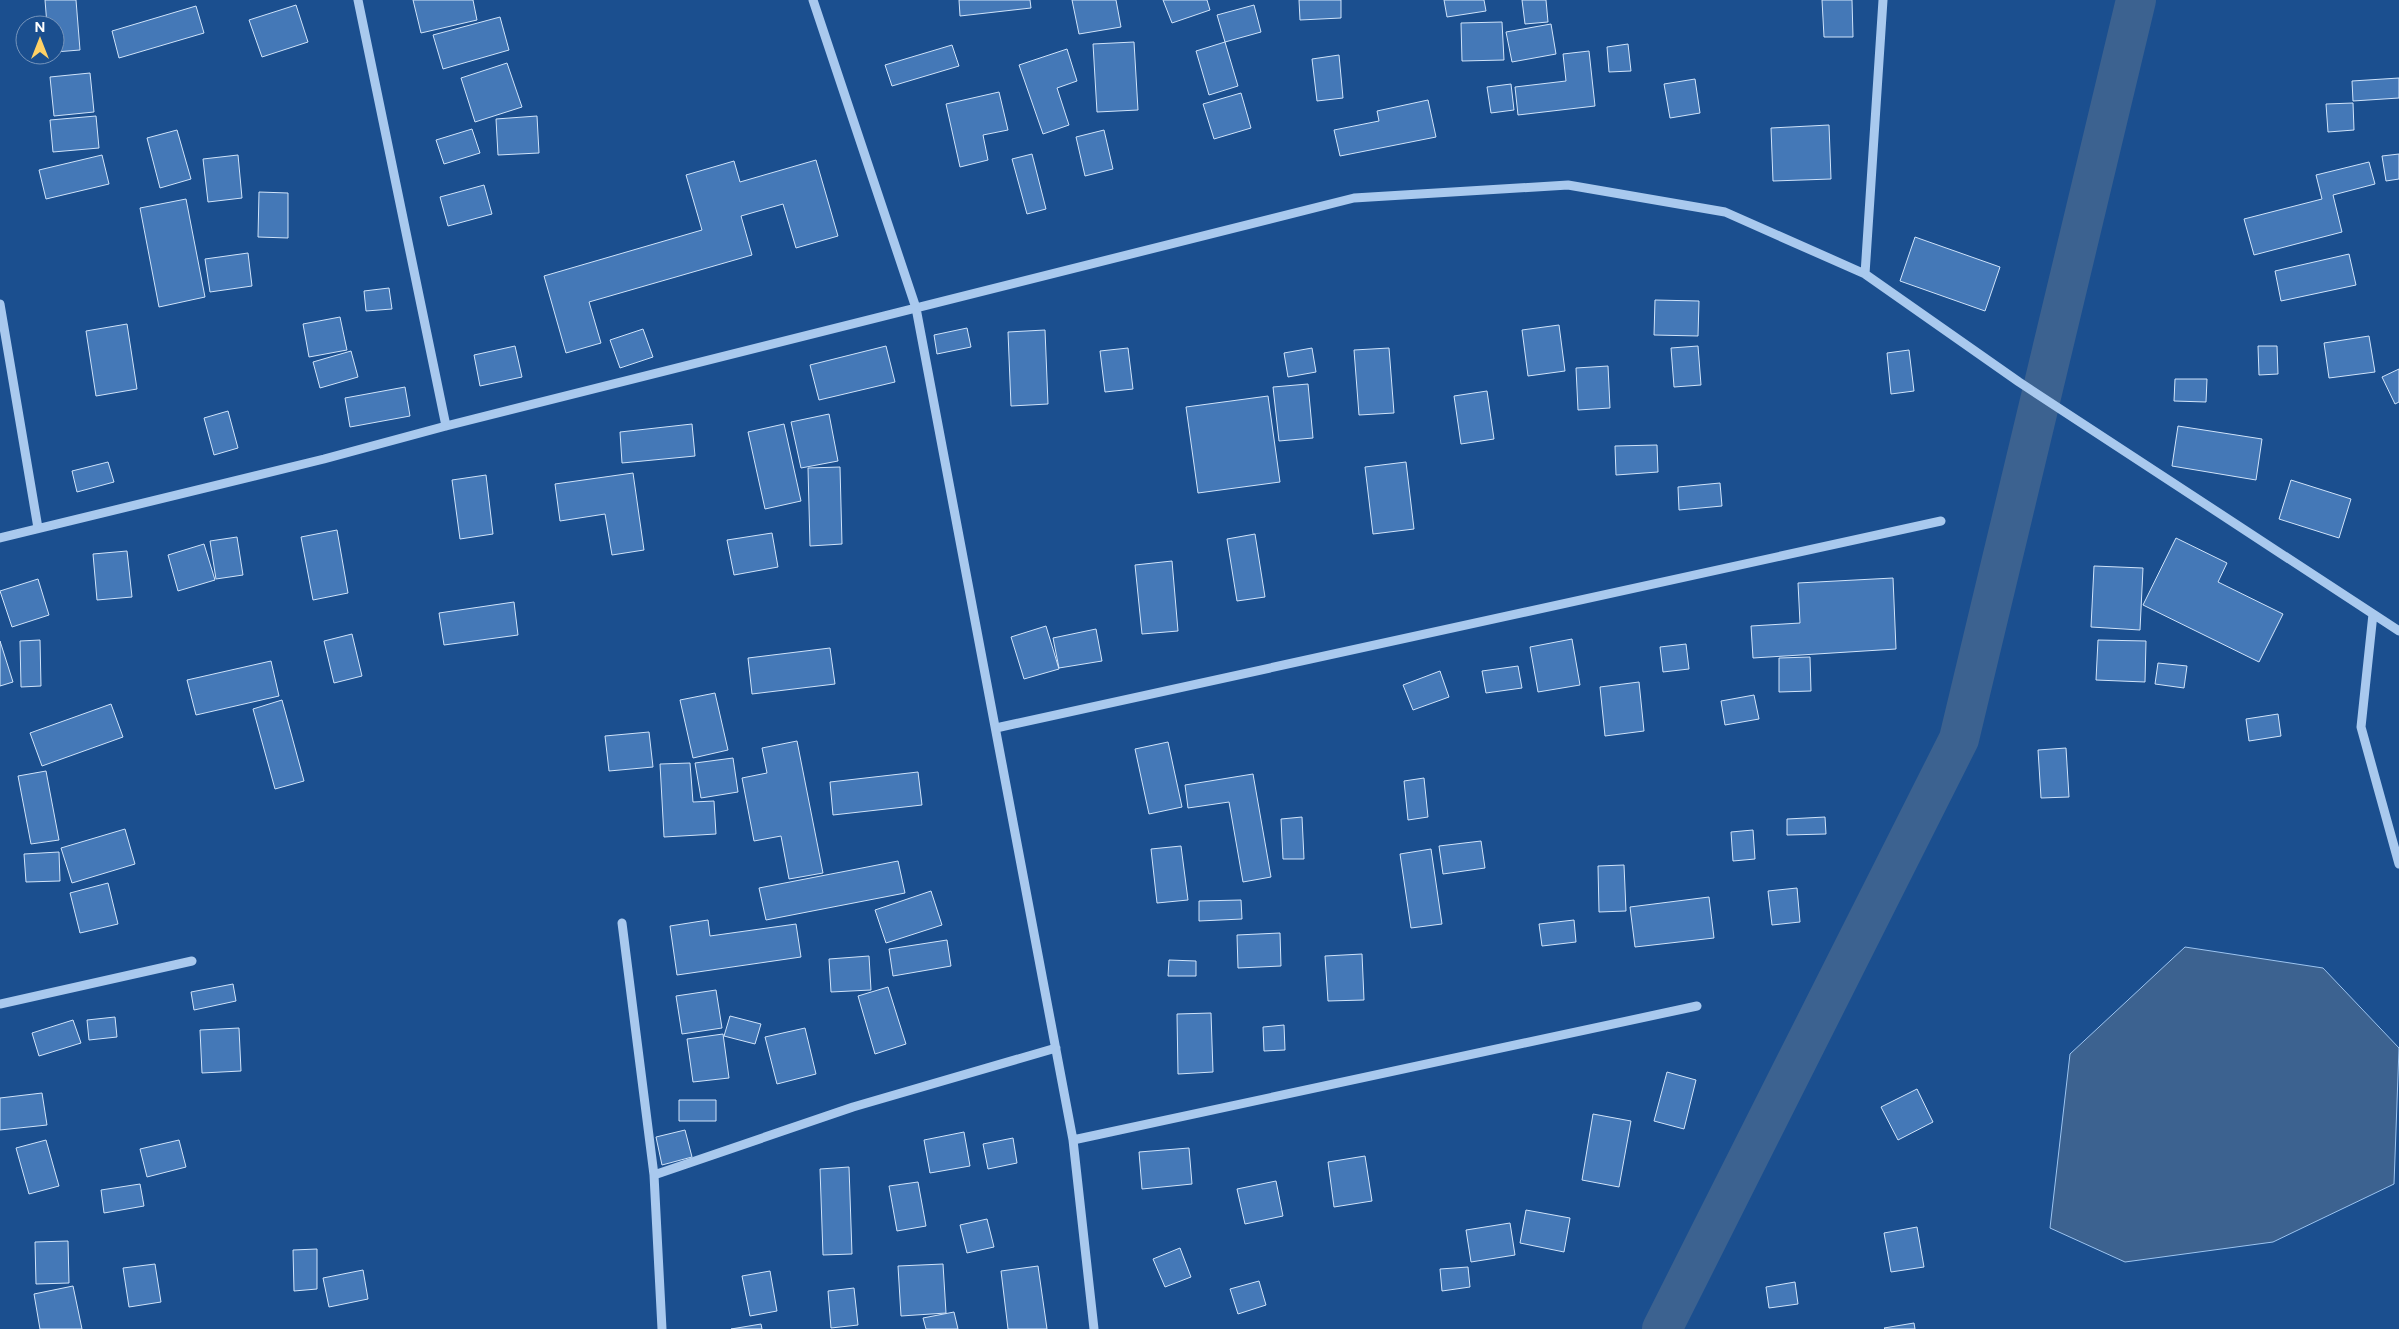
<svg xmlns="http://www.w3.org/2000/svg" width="2399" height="1329" viewBox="0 0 2399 1329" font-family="Figtree,sans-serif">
	<rect width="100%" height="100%" fill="#1b4f8f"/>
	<path fill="#3c6290" stroke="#9cc4f0" d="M 2185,947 L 2323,968 L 2399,1048 L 2394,1184 L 2273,1242 L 2125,1262 L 2050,1228 L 2070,1054 Z"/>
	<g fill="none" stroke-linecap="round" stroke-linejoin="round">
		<path stroke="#3c6290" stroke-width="40" d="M 1662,1329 L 1959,739 L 2136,0"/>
	</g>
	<path fill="#4478b7" stroke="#cfe3fa" d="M 45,0 L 76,0 L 80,50 L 55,52 L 55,25 L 47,25 Z
		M 413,0 L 473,0 L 477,20 L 421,33 Z
		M 959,0 L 1030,0 L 1031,8 L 960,16 Z
		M 1072,0 L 1116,0 L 1121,27 L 1079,34 Z
		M 1163,0 L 1207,0 L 1210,10 L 1172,23 Z
		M 1299,0 L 1341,0 L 1341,18 L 1300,20 Z
		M 1444,0 L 1484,0 L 1486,11 L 1447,17 Z
		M 1522,0 L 1546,0 L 1548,22 L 1525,24 Z
		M 1822,0 L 1852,0 L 1853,37 L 1824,37 Z
		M 296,5 L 308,42 L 262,57 L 249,20 Z
		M 1254,5 L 1261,32 L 1225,42 L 1217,15 Z
		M 196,6 L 204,33 L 119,58 L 112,31 Z
		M 500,17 L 509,50 L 443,69 L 433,35 Z
		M 1502,22 L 1504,60 L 1462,61 L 1461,23 Z
		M 1551,24 L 1556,54 L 1512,62 L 1506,32 Z
		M 1134,42 L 1138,110 L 1097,112 L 1093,44 Z
		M 1225,42 L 1238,86 L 1209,95 L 1196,51 Z
		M 1628,44 L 1631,71 L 1609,72 L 1607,47 Z
		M 952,45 L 959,66 L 892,86 L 885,65 Z
		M 1067,49 L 1077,81 L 1057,88 L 1069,125 L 1043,134 L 1019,65 Z
		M 1589,51 L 1595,106 L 1518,115 L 1515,87 L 1566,81 L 1563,54 Z
		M 1339,55 L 1343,98 L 1317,101 L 1312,59 Z
		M 507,63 L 522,107 L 475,122 L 461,78 Z
		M 90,73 L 94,112 L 54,116 L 50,77 Z
		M 2399,78 L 2399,98 L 2353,101 L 2352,81 Z
		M 1695,79 L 1700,113 L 1670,118 L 1664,84 Z
		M 1511,84 L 1514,110 L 1491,113 L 1487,87 Z
		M 999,92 L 1008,130 L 983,135 L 988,160 L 960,167 L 946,104 Z
		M 1241,93 L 1251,128 L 1214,139 L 1203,104 Z
		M 1428,100 L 1436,137 L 1340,156 L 1334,130 L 1379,121 L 1377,111 Z
		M 2353,103 L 2354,130 L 2328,132 L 2326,104 Z
		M 96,116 L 99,148 L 53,152 L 50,120 Z
		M 537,116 L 539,153 L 498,155 L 496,119 Z
		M 1829,125 L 1831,179 L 1773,181 L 1771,128 Z
		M 472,129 L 480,153 L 444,164 L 436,140 Z
		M 177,130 L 191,179 L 160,188 L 147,138 Z
		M 1104,130 L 1113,169 L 1085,176 L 1076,137 Z
		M 1032,154 L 1046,209 L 1027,214 L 1012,159 Z
		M 2399,154 L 2399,179 L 2386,181 L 2382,156 Z
		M 102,155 L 109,184 L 46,199 L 39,170 Z
		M 238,155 L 242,198 L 208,202 L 203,159 Z
		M 816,160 L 838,236 L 796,248 L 783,204 L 741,216 L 752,255 L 589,302 L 601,343 L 566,353 L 544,276 L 702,230 L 686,175 L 734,161 L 740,182 Z
		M 2369,162 L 2375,184 L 2333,195 L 2342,232 L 2254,255 L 2244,219 L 2322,199 L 2316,175 Z
		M 484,185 L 492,214 L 448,226 L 440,197 Z
		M 259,192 L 288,193 L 288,238 L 258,237 Z
		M 186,199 L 205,297 L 159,307 L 140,208 Z
		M 1915,237 L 2000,267 L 1985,311 L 1900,281 Z
		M 248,253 L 252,286 L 210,292 L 205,259 Z
		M 2349,254 L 2356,285 L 2281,301 L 2275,271 Z
		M 389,288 L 392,309 L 366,311 L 364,291 Z
		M 1655,300 L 1699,301 L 1698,336 L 1654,335 Z
		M 340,317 L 347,350 L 309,357 L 303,324 Z
		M 127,324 L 137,389 L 96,396 L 86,331 Z
		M 1559,325 L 1565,371 L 1528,376 L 1522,330 Z
		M 967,328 L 971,347 L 937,354 L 934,335 Z
		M 643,329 L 653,357 L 620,368 L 610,340 Z
		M 1045,330 L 1048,404 L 1011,406 L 1008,332 Z
		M 2369,336 L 2375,372 L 2329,378 L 2324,343 Z
		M 515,346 L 522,377 L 480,386 L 474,355 Z
		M 886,346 L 895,382 L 819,400 L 810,365 Z
		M 1698,346 L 1701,385 L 1674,387 L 1671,348 Z
		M 2258,346 L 2277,346 L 2278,374 L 2259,375 Z
		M 1128,348 L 1133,389 L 1105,392 L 1100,351 Z
		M 1312,348 L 1316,372 L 1288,377 L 1284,353 Z
		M 1389,348 L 1394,413 L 1359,415 L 1354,350 Z
		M 1909,350 L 1914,391 L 1891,394 L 1887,353 Z
		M 351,351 L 358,377 L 320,388 L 313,362 Z
		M 1608,366 L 1610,408 L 1578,410 L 1576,368 Z
		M 2399,369 L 2399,402 L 2395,404 L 2382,377 Z
		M 2175,379 L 2207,379 L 2206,402 L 2174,401 Z
		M 1308,384 L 1313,438 L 1279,441 L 1273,387 Z
		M 405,387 L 410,416 L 350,427 L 345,398 Z
		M 1487,391 L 1494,439 L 1461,444 L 1454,396 Z
		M 1268,396 L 1280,482 L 1198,493 L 1186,407 Z
		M 228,411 L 238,448 L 214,455 L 204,418 Z
		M 829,414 L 838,461 L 801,468 L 791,422 Z
		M 692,424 L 695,456 L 622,463 L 620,432 Z
		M 784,424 L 801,501 L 765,509 L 748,432 Z
		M 2178,426 L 2262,439 L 2256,480 L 2172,466 Z
		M 1657,445 L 1658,472 L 1616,475 L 1615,446 Z
		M 108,462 L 114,482 L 77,492 L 72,471 Z
		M 1406,462 L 1414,529 L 1373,534 L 1365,467 Z
		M 840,467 L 842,544 L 810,546 L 808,468 Z
		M 633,473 L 644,550 L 612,555 L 605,514 L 560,521 L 555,484 Z
		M 486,475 L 493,534 L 460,539 L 452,480 Z
		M 2291,480 L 2351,499 L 2339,538 L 2279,519 Z
		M 1720,483 L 1722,506 L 1679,510 L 1678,487 Z
		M 337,530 L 348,593 L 313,600 L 301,537 Z
		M 772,533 L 778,567 L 734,575 L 727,540 Z
		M 1255,534 L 1265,597 L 1237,601 L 1227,539 Z
		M 237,537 L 243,575 L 216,579 L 210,541 Z
		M 2176,538 L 2227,563 L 2218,582 L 2283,614 L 2259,662 L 2143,605 Z
		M 204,544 L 215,580 L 178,591 L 168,555 Z
		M 127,551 L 132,597 L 97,600 L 93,554 Z
		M 1172,561 L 1178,631 L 1142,634 L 1135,565 Z
		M 2094,566 L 2143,568 L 2140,630 L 2091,627 Z
		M 1893,578 L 1896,649 L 1753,658 L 1751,626 L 1800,623 L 1798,583 Z
		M 38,579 L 49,615 L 12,627 L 0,591 Z
		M 514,602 L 518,635 L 444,645 L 439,613 Z
		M 1046,626 L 1059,669 L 1024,679 L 1011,637 Z
		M 1096,629 L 1102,661 L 1059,668 L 1053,638 Z
		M 352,634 L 362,676 L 334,683 L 324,641 Z
		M 1572,639 L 1580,685 L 1538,692 L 1530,647 Z
		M 40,640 L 41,686 L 21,687 L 20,641 Z
		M 2098,640 L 2146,641 L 2145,682 L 2096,680 Z
		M 0,641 L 13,682 L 0,686 Z
		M 1686,644 L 1689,669 L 1663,672 L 1660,647 Z
		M 830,648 L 835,684 L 752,694 L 748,658 Z
		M 1810,657 L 1811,691 L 1779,692 L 1779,658 Z
		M 271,661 L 279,696 L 196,715 L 187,680 Z
		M 2158,663 L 2187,666 L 2184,688 L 2155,684 Z
		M 1518,666 L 1522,688 L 1486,693 L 1482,671 Z
		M 1440,671 L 1449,697 L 1413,710 L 1403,685 Z
		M 1639,682 L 1644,731 L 1605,736 L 1600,687 Z
		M 715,693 L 728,750 L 693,758 L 680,700 Z
		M 1754,695 L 1759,719 L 1725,725 L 1721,701 Z
		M 282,700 L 304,781 L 275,789 L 253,709 Z
		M 111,704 L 123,737 L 42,766 L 30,733 Z
		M 2278,714 L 2281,736 L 2249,741 L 2246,719 Z
		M 649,732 L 653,767 L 609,771 L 605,736 Z
		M 797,741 L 823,873 L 789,879 L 781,836 L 754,841 L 742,778 L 767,773 L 762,748 Z
		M 1168,742 L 1182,807 L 1149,814 L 1135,749 Z
		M 2066,748 L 2069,797 L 2041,798 L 2038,750 Z
		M 733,758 L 738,792 L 701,798 L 695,763 Z
		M 690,763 L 693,802 L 714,801 L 716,834 L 664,837 L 660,764 Z
		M 46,771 L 59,840 L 31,844 L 18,776 Z
		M 918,772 L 922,805 L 833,815 L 830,782 Z
		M 1253,774 L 1271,877 L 1243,882 L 1229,802 L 1188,808 L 1185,785 Z
		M 1424,778 L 1428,817 L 1408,820 L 1404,781 Z
		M 1302,817 L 1304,859 L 1283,859 L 1281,819 Z
		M 1825,817 L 1826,834 L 1787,835 L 1787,819 Z
		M 125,829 L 135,864 L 72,883 L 61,848 Z
		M 1753,830 L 1755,859 L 1733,861 L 1731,832 Z
		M 1481,841 L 1485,868 L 1443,874 L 1439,846 Z
		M 1181,846 L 1188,900 L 1157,903 L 1151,849 Z
		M 1431,849 L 1442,924 L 1411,928 L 1400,854 Z
		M 59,852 L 60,881 L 26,882 L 24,854 Z
		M 898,861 L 905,893 L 766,920 L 759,888 Z
		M 1624,865 L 1626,911 L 1599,912 L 1598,866 Z
		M 108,883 L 118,924 L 80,933 L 70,893 Z
		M 1797,888 L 1800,922 L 1772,925 L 1768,891 Z
		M 931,891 L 942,925 L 886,943 L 875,910 Z
		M 1709,897 L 1714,938 L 1635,947 L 1630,907 Z
		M 1241,900 L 1242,919 L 1199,921 L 1199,901 Z
		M 708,920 L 710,936 L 796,924 L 801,957 L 677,975 L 670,926 Z
		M 1574,920 L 1576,942 L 1542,946 L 1539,924 Z
		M 1280,933 L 1281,966 L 1238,968 L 1237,935 Z
		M 947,940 L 951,966 L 893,976 L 889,949 Z
		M 1362,954 L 1364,1000 L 1328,1001 L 1325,956 Z
		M 869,956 L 871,990 L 831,992 L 829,959 Z
		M 1169,960 L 1196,961 L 1196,976 L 1168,976 Z
		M 233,984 L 236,1001 L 194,1010 L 191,992 Z
		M 888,987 L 906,1044 L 875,1054 L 858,996 Z
		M 716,990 L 722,1028 L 682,1034 L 676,996 Z
		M 1211,1013 L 1213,1072 L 1178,1074 L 1177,1014 Z
		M 730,1016 L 761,1024 L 755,1044 L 724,1036 Z
		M 115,1017 L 117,1037 L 89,1040 L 87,1020 Z
		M 73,1020 L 81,1043 L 39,1056 L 32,1033 Z
		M 1284,1025 L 1285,1050 L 1264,1051 L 1263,1027 Z
		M 239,1028 L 241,1071 L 202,1073 L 200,1030 Z
		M 805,1028 L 816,1074 L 777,1084 L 765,1037 Z
		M 723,1034 L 729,1078 L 693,1082 L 687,1039 Z
		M 1667,1072 L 1696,1080 L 1684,1129 L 1654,1121 Z
		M 1917,1089 L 1933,1122 L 1898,1140 L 1881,1107 Z
		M 42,1093 L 47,1125 L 0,1130 L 0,1098 Z
		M 679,1100 L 716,1100 L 716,1121 L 679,1121 Z
		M 1593,1114 L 1631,1121 L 1619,1187 L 1582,1180 Z
		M 685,1130 L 692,1157 L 662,1165 L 656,1137 Z
		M 964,1132 L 970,1166 L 930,1173 L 924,1140 Z
		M 1013,1138 L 1017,1163 L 988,1169 L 983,1144 Z
		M 46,1140 L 59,1186 L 29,1194 L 16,1148 Z
		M 179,1140 L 186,1167 L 147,1177 L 140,1149 Z
		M 1189,1148 L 1192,1184 L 1142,1189 L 1139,1152 Z
		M 1365,1156 L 1372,1201 L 1334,1207 L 1328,1162 Z
		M 849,1167 L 852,1254 L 823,1255 L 820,1169 Z
		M 1276,1181 L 1283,1216 L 1245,1224 L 1237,1189 Z
		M 918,1182 L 926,1226 L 897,1231 L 889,1186 Z
		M 140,1184 L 144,1206 L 104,1213 L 101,1190 Z
		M 1526,1210 L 1570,1218 L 1564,1252 L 1520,1243 Z
		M 987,1219 L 994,1247 L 967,1253 L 960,1225 Z
		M 1510,1223 L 1515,1255 L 1471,1262 L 1466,1230 Z
		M 1917,1227 L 1924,1267 L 1891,1272 L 1884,1233 Z
		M 68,1241 L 69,1283 L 36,1284 L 35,1242 Z
		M 1180,1248 L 1191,1277 L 1165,1287 L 1153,1259 Z
		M 317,1249 L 317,1289 L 294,1291 L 293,1250 Z
		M 155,1264 L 161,1302 L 129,1307 L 123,1268 Z
		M 943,1264 L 946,1313 L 901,1316 L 898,1266 Z
		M 1038,1266 L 1047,1329 L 1008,1329 L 1001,1271 Z
		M 1468,1267 L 1470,1287 L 1442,1291 L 1440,1269 Z
		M 363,1270 L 368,1299 L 329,1307 L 323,1278 Z
		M 770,1271 L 777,1311 L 750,1316 L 742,1276 Z
		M 1259,1281 L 1266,1305 L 1238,1314 L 1230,1289 Z
		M 1795,1282 L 1798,1304 L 1769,1308 L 1766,1287 Z
		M 73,1286 L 82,1329 L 40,1329 L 34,1294 Z
		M 854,1288 L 858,1325 L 831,1328 L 828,1291 Z
		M 954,1312 L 958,1329 L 926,1329 L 923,1318 Z
		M 1914,1323 L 1915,1329 L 1885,1329 L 1884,1328 Z
		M 761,1324 L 762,1329 L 731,1329 Z"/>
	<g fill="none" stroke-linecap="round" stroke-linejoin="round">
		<path stroke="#a9c9ee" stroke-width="9" d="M 358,0 L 446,426
			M 813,0 L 916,308 L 1073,1140 L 1094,1329
			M 1865,274 L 1883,0
			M 0,304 L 38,528
			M 0,538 L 324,459 L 446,426 L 1354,198 L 1568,185 L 1725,212 L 1865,274 L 2019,382 L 2399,631
			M 2373,614 L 2361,727 L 2399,864
			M 996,728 L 1941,521
			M 622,923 L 654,1175 L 662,1329
			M 0,1004 L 192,961
			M 1073,1140 L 1697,1006
			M 654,1175 L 853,1107 L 1056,1048"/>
	</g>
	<g transform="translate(40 40)"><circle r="24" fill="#1b4f8f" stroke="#7695bc"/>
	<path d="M0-4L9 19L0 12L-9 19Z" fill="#ffd166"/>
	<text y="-8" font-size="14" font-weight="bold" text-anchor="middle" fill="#ffffff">N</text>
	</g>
</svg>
